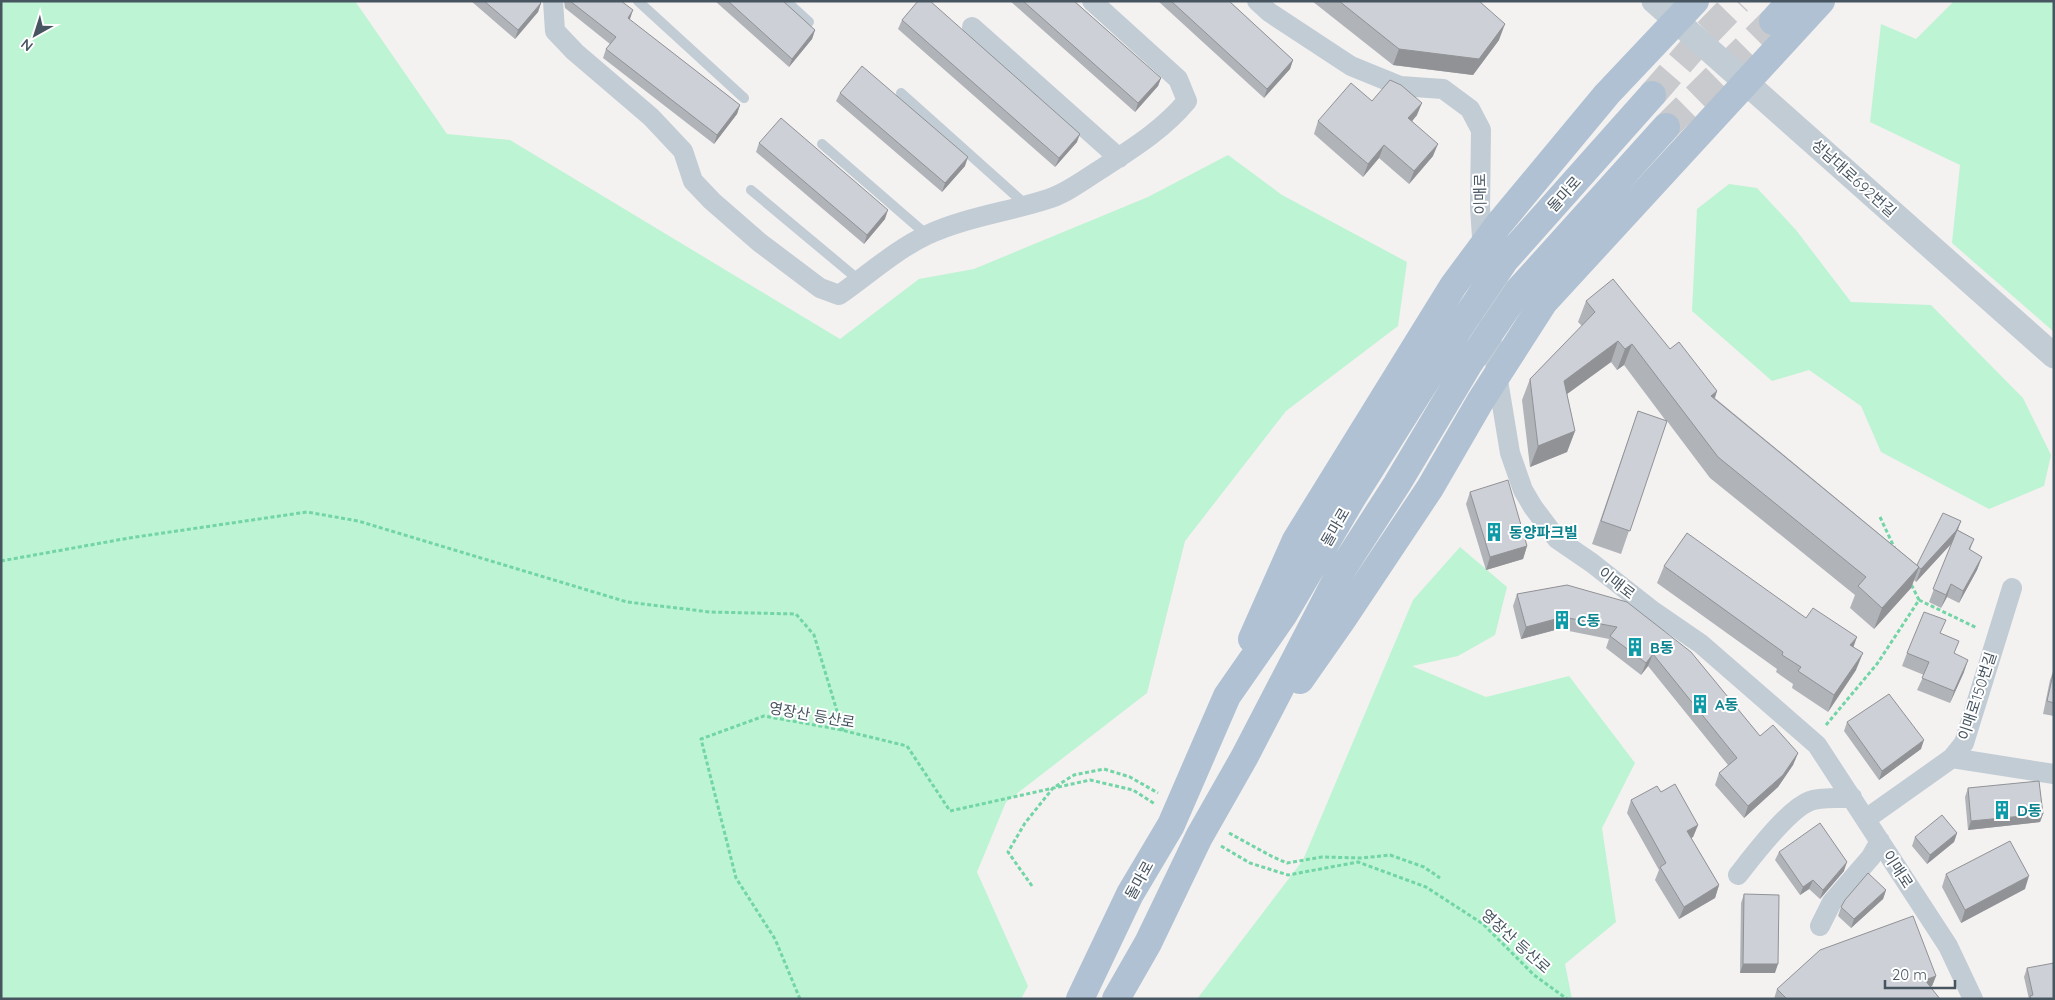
<svg xmlns="http://www.w3.org/2000/svg" width="2055" height="1000" viewBox="0 0 2055 1000" font-family="Quicksand,'Noto Sans KR',sans-serif">
	<rect width="100%" height="100%" fill="#f4f1f1"/>
	<path fill="#bdf4d3" d="M 1,1 L 355,1 L 447,134 L 510,140 L 840,339 L 919,279 L 974,269 L 1148,197 L 1228,155 L 1282,195 L 1407,262 L 1398,326 L 1286,411 L 1185,541 L 1147,693 L 1006,802 L 977,872 L 1028,986 L 1021,999 L 1,999 Z
		M 1954,1 L 2054,1 L 2054,332 L 1952,243 L 1960,165 L 1870,122 L 1881,24 L 1916,39 Z
		M 1729,184 L 1757,188 L 1796,230 L 1851,302 L 1931,305 L 2023,398 L 2051,455 L 2044,486 L 1989,509 L 1881,452 L 1861,406 L 1809,370 L 1772,381 L 1692,311 L 1697,209 Z
		M 1460,547 L 1507,587 L 1495,635 L 1458,656 L 1412,666 L 1486,697 L 1569,676 L 1635,763 L 1602,828 L 1616,922 L 1565,964 L 1572,999 L 1197,999 L 1303,860 L 1413,600 Z"/>
	<g fill="none" stroke-linecap="round" stroke-linejoin="round">
		<path stroke="#c9cacd" stroke-width="28" stroke-dasharray="28 14" stroke-linecap="butt" d="M 1652,95 L 1699,41 L 1738,1
			M 1666,127 L 1773,21"/>
		<path stroke="#72d5a5" stroke-width="3" stroke-dasharray="4 2.5" stroke-linecap="butt" d="M 1880,517 L 1895,549
			M 1,561 L 129,538 L 307,512 L 358,521 L 627,602 L 710,612 L 796,614 L 814,635 L 843,731
			M 1919,600 L 1977,628
			M 1826,725 L 1877,664 L 1919,600 L 1910,582
			M 1229,833 L 1273,857 L 1287,863 L 1322,857 L 1362,858 L 1390,855 L 1424,867 L 1440,878
			M 1221,846 L 1250,863 L 1288,875 L 1358,862 L 1426,887 L 1483,924 L 1534,975 L 1567,999
			M 1032,886 L 1008,852 L 1025,823 L 1053,788 L 1074,775 L 1104,769 L 1130,777 L 1158,793
			M 800,999 L 775,939 L 736,878 L 701,739 L 764,716 L 837,729 L 907,746 L 950,811 L 1090,780 L 1133,790 L 1155,804"/>
		<path stroke="#c1ccd4" stroke-width="10" d="M 638,1 L 744,98
			M 786,1 L 809,22
			M 901,93 L 1026,205
			M 822,144 L 927,235
			M 751,190 L 860,281"/>
		<path stroke="#c1ccd4" stroke-width="20" d="M 553,1 L 555,31 L 575,52 L 651,117 L 683,151 L 693,181 L 712,201 L 759,242 L 820,288 L 839,295 C 868,275 895,250 927,235 C 966,217 1008,212 1048,199 C 1065,194 1082,181 1098,171 C 1130,150 1162,131 1187,101 L 1178,79 L 1092,1
			M 1257,1 L 1269,12 L 1351,66 L 1400,86 L 1443,89 L 1470,109 L 1481,130 L 1480,207 L 1483,252
			M 972,27 L 1119,158
			M 1489,326 L 1510,453 L 1523,490 L 1533,507 L 1557,539 L 1592,563 L 1653,611 L 1701,644 L 1817,745 L 1948,946 L 1973,999
			M 1952,758 L 2054,774
			M 1866,819 L 1952,758 L 1964,743 L 2012,588
			M 1738,875 C 1753,856 1788,809 1810,801 C 1822,797 1839,799 1852,797
			M 1820,926 L 1832,902 L 1871,857 L 1880,841"/>
		<path stroke="#c1ccd4" stroke-width="25" d="M 1654,1 L 2054,356"/>
		<path stroke="#afc1d2" stroke-width="28" d="M 1773,21 L 1791,1
			M 1252,639 L 1296,540 L 1453,286 L 1499,224 L 1607,94 L 1695,1
			M 1300,680 L 1342,620 L 1430,488 L 1481,400 L 1544,302 L 1821,1
			M 1080,999 L 1130,894 L 1171,825 L 1227,696 L 1284,614 L 1352,498 L 1457,331 L 1505,260 L 1652,95
			M 1116,999 L 1148,943 L 1199,837 L 1245,756 L 1341,571 L 1397,484 L 1468,365 L 1518,291 L 1666,127"/>
	</g>
	<path fill="#b0b3b8" d="M 471,1 L 539,1 L 541,3 L 538,12 L 515,39 Z
		M 564,1 L 621,1 L 630,20 L 740,105 L 737,114 L 714,144 L 603,58 L 606,49 L 610,44 L 565,8 Z
		M 715,1 L 783,1 L 815,30 L 812,39 L 789,67 Z
		M 1010,1 L 1074,1 L 1161,78 L 1158,86 L 1135,112 Z
		M 1158,1 L 1229,1 L 1293,60 L 1290,69 L 1264,98 Z
		M 1312,1 L 1479,1 L 1499,40 L 1473,75 L 1393,65 Z
		M 902,20 L 1077,142 L 1055,167 L 898,29 Z
		M 840,93 L 965,166 L 942,192 L 836,101 Z
		M 1372,101 L 1417,115 L 1412,121 L 1433,156 L 1409,184 L 1379,158 L 1363,177 L 1314,134 L 1318,121 Z
		M 759,143 L 885,219 L 864,244 L 756,152 Z
		M 1586,301 L 1670,349 L 1717,391 L 1715,398 L 1917,565 L 1961,521 L 1958,530 L 1974,539 L 1970,550 L 1982,557 L 1977,570 L 1959,603 L 1947,597 L 1941,608 L 1929,602 L 1953,539 L 1951,544 L 1916,582 L 1914,580 L 1911,588 L 1874,629 L 1850,608 L 1855,595 L 1710,478 L 1667,421 L 1621,554 L 1592,544 L 1638,411 L 1666,421 L 1624,365 L 1617,370 L 1611,362 L 1567,394 L 1575,431 L 1567,452 L 1530,467 L 1522,400 L 1530,379 L 1582,326 L 1578,322 Z
		M 1470,492 L 1527,546 L 1523,559 L 1486,570 L 1466,504 Z
		M 1664,566 L 1806,618 L 1854,647 L 1856,670 L 1828,712 L 1792,688 L 1793,684 L 1776,672 L 1777,669 L 1657,583 Z
		M 1567,585 L 1760,736 L 1798,753 L 1793,765 L 1778,787 L 1744,818 L 1715,785 L 1719,773 L 1728,765 L 1648,666 L 1641,675 L 1606,648 L 1609,639 L 1559,629 L 1521,639 L 1513,606 L 1517,594 Z
		M 1941,633 L 1954,653 L 1964,672 L 1950,703 L 1917,690 L 1924,675 L 1902,666 L 1907,653 Z
		M 2054,669 L 2054,716 L 2043,714 L 2050,680 Z
		M 1847,722 L 1921,749 L 1879,780 L 1844,731 Z
		M 1968,788 L 2043,814 L 2040,822 L 1968,830 L 1965,797 Z
		M 1661,792 L 1698,825 L 1693,837 L 1691,838 L 1719,885 L 1715,898 L 1679,919 L 1655,880 L 1659,870 L 1627,813 L 1631,800 Z
		M 1957,833 L 1954,842 L 1927,864 L 1912,846 L 1915,837 Z
		M 1779,852 L 1844,871 L 1820,899 L 1809,889 L 1800,895 L 1775,860 Z
		M 1946,874 L 2025,889 L 1961,923 L 1942,887 Z
		M 1886,890 L 1883,899 L 1851,928 L 1838,916 L 1841,907 Z
		M 1744,894 L 1775,973 L 1740,973 L 1741,903 Z
		M 2027,968 L 2054,999 L 2029,999 L 2024,977 Z
		M 1936,976 L 1932,986 L 1930,987 L 1940,999 L 1774,999 L 1777,989 Z"/>
	<path fill="#909296" d="M 541,3 L 538,12 L 515,39 L 518,30 Z
		M 633,10 L 630,19 L 624,27 L 628,18 Z
		M 1505,24 L 1499,40 L 1473,75 L 1393,65 L 1399,49 Z
		M 815,30 L 812,39 L 789,67 L 792,59 Z
		M 1293,60 L 1290,69 L 1264,98 L 1267,89 Z
		M 1161,78 L 1158,86 L 1135,112 L 1138,103 Z
		M 1422,103 L 1417,115 L 1404,131 L 1408,118 Z
		M 740,105 L 737,114 L 714,144 L 717,135 Z
		M 1080,134 L 1077,142 L 1055,167 L 1059,158 Z
		M 1438,144 L 1433,156 L 1409,184 L 1414,171 Z
		M 1384,145 L 1379,158 L 1363,177 L 1368,164 Z
		M 968,157 L 965,166 L 942,192 L 945,183 Z
		M 888,210 L 885,219 L 864,244 L 867,235 Z
		M 1618,341 L 1611,362 L 1556,402 L 1564,381 Z
		M 1632,344 L 1624,365 L 1617,370 L 1625,349 Z
		M 1717,391 L 1709,413 L 1711,396 Z
		M 1575,431 L 1567,452 L 1530,467 L 1538,446 Z
		M 1961,521 L 1956,534 L 1951,544 L 1916,582 L 1921,569 Z
		M 1527,546 L 1523,559 L 1486,570 L 1490,557 Z
		M 1982,557 L 1977,570 L 1959,603 L 1963,591 Z
		M 1919,567 L 1911,588 L 1874,629 L 1882,608 Z
		M 1951,584 L 1947,597 L 1941,608 L 1946,595 Z
		M 1563,617 L 1559,629 L 1521,639 L 1526,627 Z
		M 1857,637 L 1851,654 L 1850,645 Z
		M 1863,653 L 1856,670 L 1828,712 L 1834,695 Z
		M 1653,654 L 1648,666 L 1641,675 L 1646,663 Z
		M 1968,660 L 1964,672 L 1950,703 L 1954,691 Z
		M 1924,740 L 1921,749 L 1879,780 L 1882,771 Z
		M 1798,753 L 1793,765 L 1778,787 L 1744,818 L 1748,806 Z
		M 2043,814 L 2040,822 L 1968,830 L 1971,821 Z
		M 1698,825 L 1693,837 L 1682,843 L 1687,831 Z
		M 1957,833 L 1954,842 L 1927,864 L 1930,855 Z
		M 1847,862 L 1844,871 L 1820,899 L 1823,890 Z
		M 2029,876 L 2025,889 L 1961,923 L 1965,910 Z
		M 1813,880 L 1809,889 L 1800,895 L 1803,887 Z
		M 1719,885 L 1715,898 L 1679,919 L 1684,907 Z
		M 1886,890 L 1883,899 L 1851,928 L 1854,919 Z
		M 1743,964 L 1778,964 L 1775,973 L 1740,973 Z
		M 1936,976 L 1932,986 L 1921,991 L 1925,980 Z"/>
	<path fill="#cdd0d6" stroke="#909296" d="M 484,1 L 539,1 L 541,3 L 518,30 Z
		M 570,1 L 621,1 L 633,10 L 628,18 L 740,105 L 717,135 L 606,49 L 616,37 Z
		M 728,1 L 783,1 L 815,30 L 792,59 Z
		M 918,1 L 930,1 L 1080,134 L 1059,158 L 902,20 Z
		M 1023,1 L 1074,1 L 1161,78 L 1138,103 Z
		M 1171,1 L 1229,1 L 1293,60 L 1267,89 Z
		M 1339,1 L 1479,1 L 1505,24 L 1479,59 L 1399,49 Z
		M 862,66 L 968,157 L 945,183 L 840,93 Z
		M 1390,80 L 1401,85 L 1422,103 L 1408,118 L 1438,144 L 1414,171 L 1384,145 L 1368,164 L 1318,121 L 1351,83 L 1372,101 Z
		M 781,118 L 888,210 L 867,235 L 759,143 Z
		M 1613,279 L 1670,349 L 1679,342 L 1717,391 L 1711,396 L 1919,567 L 1882,608 L 1858,586 L 1866,577 L 1718,457 L 1632,344 L 1625,349 L 1618,341 L 1564,381 L 1575,431 L 1538,446 L 1530,379 L 1595,312 L 1586,301 Z
		M 1638,411 L 1667,421 L 1630,531 L 1601,521 Z
		M 1508,480 L 1527,546 L 1490,557 L 1470,492 Z
		M 1943,513 L 1961,521 L 1956,531 L 1921,569 L 1918,567 L 1919,567 L 1917,565 Z
		M 1957,530 L 1974,539 L 1969,549 L 1982,557 L 1963,591 L 1951,584 L 1946,595 L 1933,589 Z
		M 1687,533 L 1806,618 L 1813,608 L 1857,637 L 1850,645 L 1863,653 L 1834,695 L 1798,671 L 1801,667 L 1782,655 L 1783,652 L 1664,566 Z
		M 1567,585 L 1627,602 L 1691,652 L 1760,736 L 1773,725 L 1798,753 L 1783,775 L 1748,806 L 1719,773 L 1737,758 L 1653,654 L 1646,663 L 1610,636 L 1617,627 L 1563,617 L 1526,627 L 1517,594 Z
		M 1924,612 L 1946,620 L 1940,633 L 1959,641 L 1954,653 L 1968,660 L 1954,691 L 1922,678 L 1929,662 L 1907,653 Z
		M 2054,670 L 2054,703 L 2047,701 Z
		M 1889,694 L 1924,740 L 1882,771 L 1847,722 Z
		M 2039,781 L 2043,814 L 1971,821 L 1968,788 Z
		M 1675,784 L 1698,825 L 1687,831 L 1719,885 L 1684,907 L 1660,867 L 1666,863 L 1631,800 L 1657,786 L 1661,792 Z
		M 1942,815 L 1957,833 L 1930,855 L 1915,837 Z
		M 1820,823 L 1847,862 L 1823,890 L 1813,880 L 1803,887 L 1779,852 Z
		M 2010,841 L 2029,876 L 1965,910 L 1946,874 Z
		M 1868,873 L 1886,890 L 1854,919 L 1841,907 L 1845,900 Z
		M 1744,894 L 1779,895 L 1778,964 L 1743,964 Z
		M 1913,916 L 1936,976 L 1925,980 L 1940,999 L 1787,999 L 1777,989 L 1820,950 Z
		M 2054,963 L 2054,999 L 2031,999 L 2030,996 L 2033,995 L 2027,968 Z"/>
	<defs>
		<g id="building-bare" transform="scale(1.5)"><path d="M-4-6H4V6H1V3H-1V6H-4ZM-2.5-4.3h1.7v1.8h-1.7ZM.8-4.3h1.7v1.8H.8ZM-2.5-1h1.7V.8h-1.7ZM.8-1h1.7V.8H.8Z" fill="#0f9aa8" stroke="#fff" stroke-width="2.5" paint-order="stroke"/></g>
	</defs>
	<g fill-rule="evenodd">
		<use href="#building-bare" x="1494" y="532"/>
		<use href="#building-bare" x="1562" y="620"/>
		<use href="#building-bare" x="1635" y="647"/>
		<use href="#building-bare" x="1700" y="704"/>
		<use href="#building-bare" x="2002" y="810"/>
	</g>
	<g text-anchor="middle" dominant-baseline="central" stroke-width="4" stroke-linejoin="round" paint-order="stroke">
		<g font-size="15" fill="#475561" stroke="#fff">
			<text transform="translate(1854 178) rotate(42)">성남대로692번길</text>
			<text transform="translate(1480 194) rotate(-91)">이매로</text>
			<text transform="translate(1564 194) rotate(-48)">돌마로</text>
			<text transform="translate(1335 527) rotate(-60)">돌마로</text>
			<text transform="translate(1617 583) rotate(38)">이매로</text>
			<text transform="translate(1977 696) rotate(-72)">이매로150번길</text>
			<text transform="translate(812 715) rotate(10)">영장산 등산로</text>
			<text transform="translate(1898 869) rotate(57)">이매로</text>
			<text transform="translate(1139 880) rotate(-61)">돌마로</text>
			<text transform="translate(1516 941) rotate(42)">영장산 등산로</text>
		</g>
		<g font-size="15" font-weight="bold" fill="#0d838f" stroke="#fff" text-anchor="start">
			<text x="1509" y="532">동양파크빌</text>
			<text x="1577" y="620">C동</text>
			<text x="1650" y="647">B동</text>
			<text x="1715" y="704">A동</text>
			<text x="2017" y="810">D동</text>
		</g>
	</g>
	<rect width="2055" height="1000" fill="none" stroke="#475561" stroke-width="5"/>
	<g transform="translate(35 35) rotate(219)" stroke="#ffffff" stroke-width="4" paint-order="stroke">
	<path d="M0-4L9 19L0 12L-9 19Z" fill="#475561"/>
	<text y="-8" font-size="14" font-weight="bold" text-anchor="middle" fill="#475561">N</text>
	</g>
	<path d="M1885 980v8h70v-8" fill="none" stroke="#475561" stroke-width="2.5"/>
	<text x="1892" y="980" font-size="15" fill="#475561" stroke="#ffffff" stroke-width="4" paint-order="stroke">20 m</text>
</svg>
